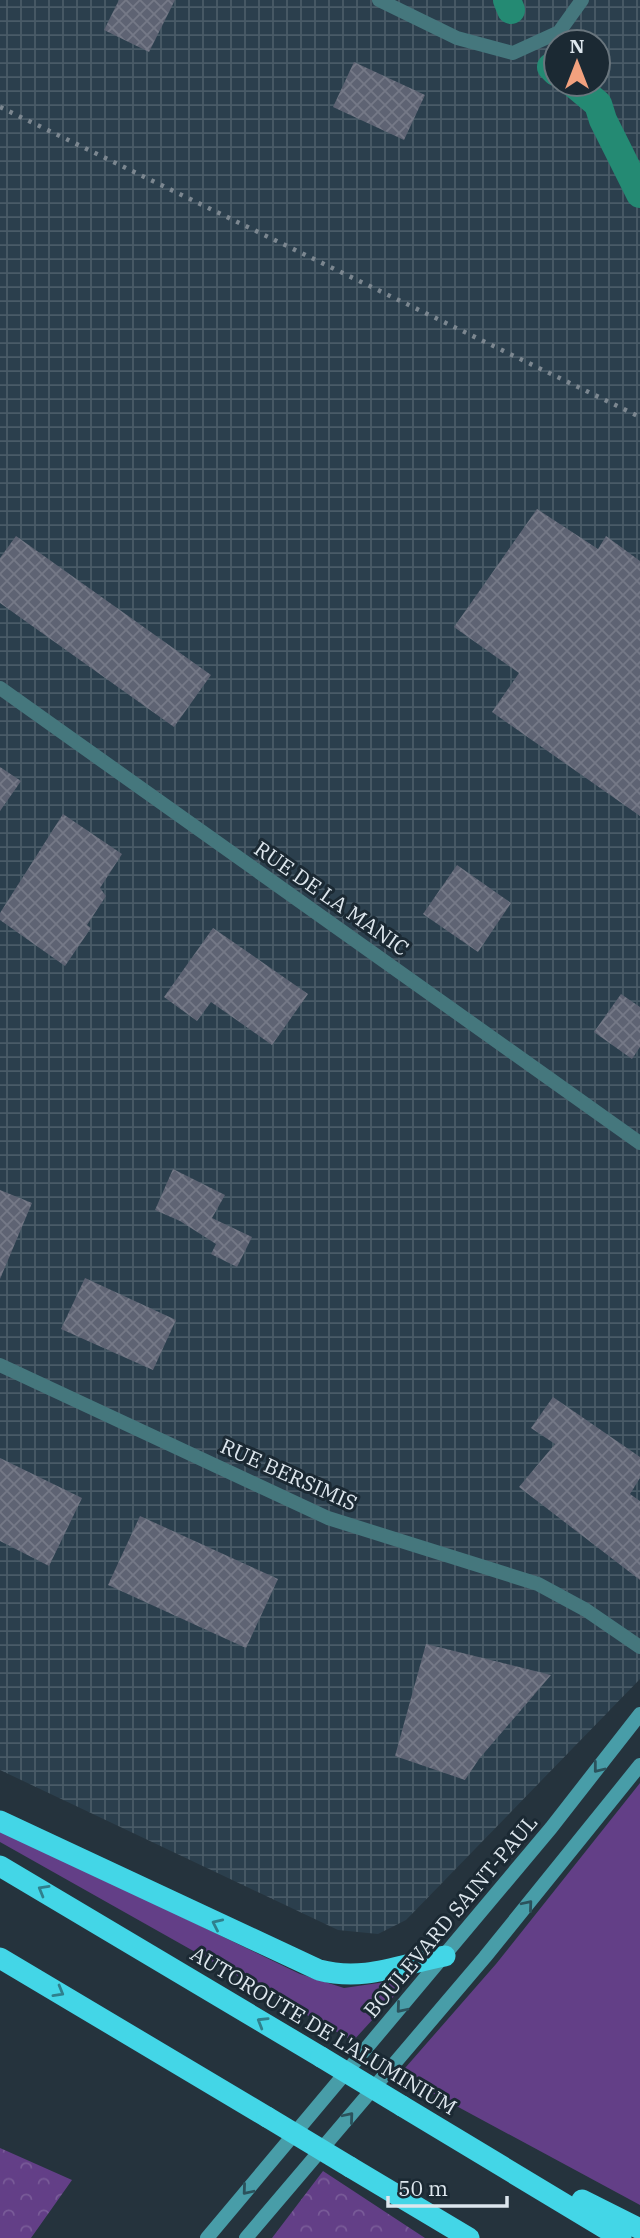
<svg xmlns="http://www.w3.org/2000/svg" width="640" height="2238" viewBox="0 0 640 2238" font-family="'IBM Plex Serif',serif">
	<defs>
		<pattern id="industrial-grid" width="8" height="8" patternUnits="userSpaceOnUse" patternTransform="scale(1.75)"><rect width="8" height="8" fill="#2b3f4d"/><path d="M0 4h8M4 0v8" fill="none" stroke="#495b67"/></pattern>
		<pattern id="forest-crowns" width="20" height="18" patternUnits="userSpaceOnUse" patternTransform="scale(1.75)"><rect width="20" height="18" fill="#633f87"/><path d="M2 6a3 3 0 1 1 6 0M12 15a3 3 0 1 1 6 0" fill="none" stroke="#795b98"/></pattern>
		<pattern id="building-cross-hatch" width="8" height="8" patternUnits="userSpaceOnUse" patternTransform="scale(1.75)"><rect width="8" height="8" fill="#5e6373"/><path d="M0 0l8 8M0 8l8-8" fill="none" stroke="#757987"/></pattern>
	</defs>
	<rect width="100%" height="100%" fill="#25333d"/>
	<path fill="url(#industrial-grid)" fill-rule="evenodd" d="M 0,0 L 640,0 L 640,1679 L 406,1920 L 378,1934 L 338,1930 L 0,1770 ZM 556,42 L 598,42 L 598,84 L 556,84 Z"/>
	<path fill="#633f87" d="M 640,1783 L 640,2205 L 399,2075 L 496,1964 Z
		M 0,1829 L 300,1974 L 344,1988 L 406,1979 L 406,1983 L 353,2041 L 0,1842 Z"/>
	<path fill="url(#forest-crowns)" d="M 0,2148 L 72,2180 L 31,2238 L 0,2238 Z
		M 323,2171 L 425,2238 L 272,2238 Z"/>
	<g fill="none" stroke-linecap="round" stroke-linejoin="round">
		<path stroke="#248a73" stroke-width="28" d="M 507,0 L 511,10
			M 551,67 L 556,72
			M 574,84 L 598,104 L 603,120 L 640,194"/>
	</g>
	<path fill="url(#building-cross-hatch)" d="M 119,0 L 175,0 L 149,52 L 104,30 Z
		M 354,62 L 425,95 L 404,140 L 333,107 Z
		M 537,509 L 598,549 L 606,536 L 640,561 L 640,816 L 492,712 L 519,673 L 454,627 Z
		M 16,536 L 211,675 L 174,727 L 0,603 L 0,558 Z
		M 0,767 L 21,781 L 0,811 Z
		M 63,814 L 122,854 L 100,888 L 106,896 L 87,925 L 91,928 L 65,966 L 0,920 L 0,913 Z
		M 457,865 L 511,903 L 478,952 L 423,914 Z
		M 213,928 L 308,994 L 272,1045 L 211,1002 L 197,1021 L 164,997 Z
		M 621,994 L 640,1007 L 640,1047 L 632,1059 L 594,1032 Z
		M 173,1169 L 225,1195 L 212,1218 L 252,1237 L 237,1267 L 211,1254 L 216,1244 L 180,1221 L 155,1210 Z
		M 0,1190 L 32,1203 L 0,1279 Z
		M 85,1278 L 176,1320 L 153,1370 L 61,1329 Z
		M 553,1397 L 640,1457 L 640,1478 L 630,1494 L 640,1501 L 640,1580 L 519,1487 L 555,1444 L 531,1428 Z
		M 0,1458 L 82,1498 L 49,1566 L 0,1541 Z
		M 140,1516 L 278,1579 L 246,1648 L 108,1585 Z
		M 426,1644 L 551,1675 L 479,1759 L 465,1780 L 395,1756 Z"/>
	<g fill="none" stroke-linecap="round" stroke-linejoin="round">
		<path stroke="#45777d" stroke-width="14" d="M 379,0 L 457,38 L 513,53 L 559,32 L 582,0
			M 0,688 L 640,1143
			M 0,1365 L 328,1518 L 538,1584 L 586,1610 L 640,1647"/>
		<path stroke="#489da8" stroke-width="14" d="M 207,2238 L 551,1828 L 640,1714
			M 246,2238 L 485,1957 L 640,1765"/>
		<path stroke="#43d6e7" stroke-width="21" d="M 0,1821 L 319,1970 C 365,1982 401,1964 445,1956
			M 0,1866 L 321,2057
			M 0,1958 L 267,2117
			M 402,2106 L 621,2238
			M 350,2167 L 469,2238
			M 582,2200 L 640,2229"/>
		<path stroke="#7c8790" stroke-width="4.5" stroke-dasharray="3.5 7" stroke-linecap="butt" d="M 0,107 L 640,417"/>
		<path stroke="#43d6e7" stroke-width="21" d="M 321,2057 L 402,2106
			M 267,2117 L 350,2167"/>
	</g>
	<defs><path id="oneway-chevron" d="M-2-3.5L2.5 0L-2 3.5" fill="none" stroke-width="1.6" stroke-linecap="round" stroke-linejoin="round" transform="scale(1.75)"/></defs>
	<g stroke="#2b525c">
		<use href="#oneway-chevron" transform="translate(598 1768) rotate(128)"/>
		<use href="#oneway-chevron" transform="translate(528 1905) rotate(-50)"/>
		<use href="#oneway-chevron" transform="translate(401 2008) rotate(130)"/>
		<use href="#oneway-chevron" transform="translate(349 2117) rotate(-50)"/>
		<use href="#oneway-chevron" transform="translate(247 2190) rotate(130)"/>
	</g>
	<g stroke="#2f808d">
		<use href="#oneway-chevron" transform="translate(43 1890) rotate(-150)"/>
		<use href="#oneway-chevron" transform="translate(217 1924) rotate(-155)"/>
		<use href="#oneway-chevron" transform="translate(59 1992) rotate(30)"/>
		<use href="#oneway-chevron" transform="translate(262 2022) rotate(-149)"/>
	</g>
	<g text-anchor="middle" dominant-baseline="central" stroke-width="6" stroke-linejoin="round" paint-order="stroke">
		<g font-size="21" fill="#dde6ed" stroke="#1b2933">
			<text transform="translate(332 898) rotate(35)">RUE DE LA MANIC</text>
			<text transform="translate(289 1474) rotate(24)">RUE BERSIMIS</text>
			<text transform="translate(450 1916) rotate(-50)">BOULEVARD SAINT-PAUL</text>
			<text transform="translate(324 2030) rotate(31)">AUTOROUTE DE L'ALUMINIUM</text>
		</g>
	</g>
	<g transform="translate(577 63)"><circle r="33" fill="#1b2933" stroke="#69757d" stroke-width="2"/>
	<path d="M0-5L12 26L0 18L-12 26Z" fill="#f2a17e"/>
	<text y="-10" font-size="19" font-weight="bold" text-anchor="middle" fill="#dde6ed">N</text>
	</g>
	<path d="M388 2196v10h119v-10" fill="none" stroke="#dde6ed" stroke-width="3.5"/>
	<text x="398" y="2196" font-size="21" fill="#dde6ed" stroke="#1b2933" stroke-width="5" paint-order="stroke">50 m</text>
</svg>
